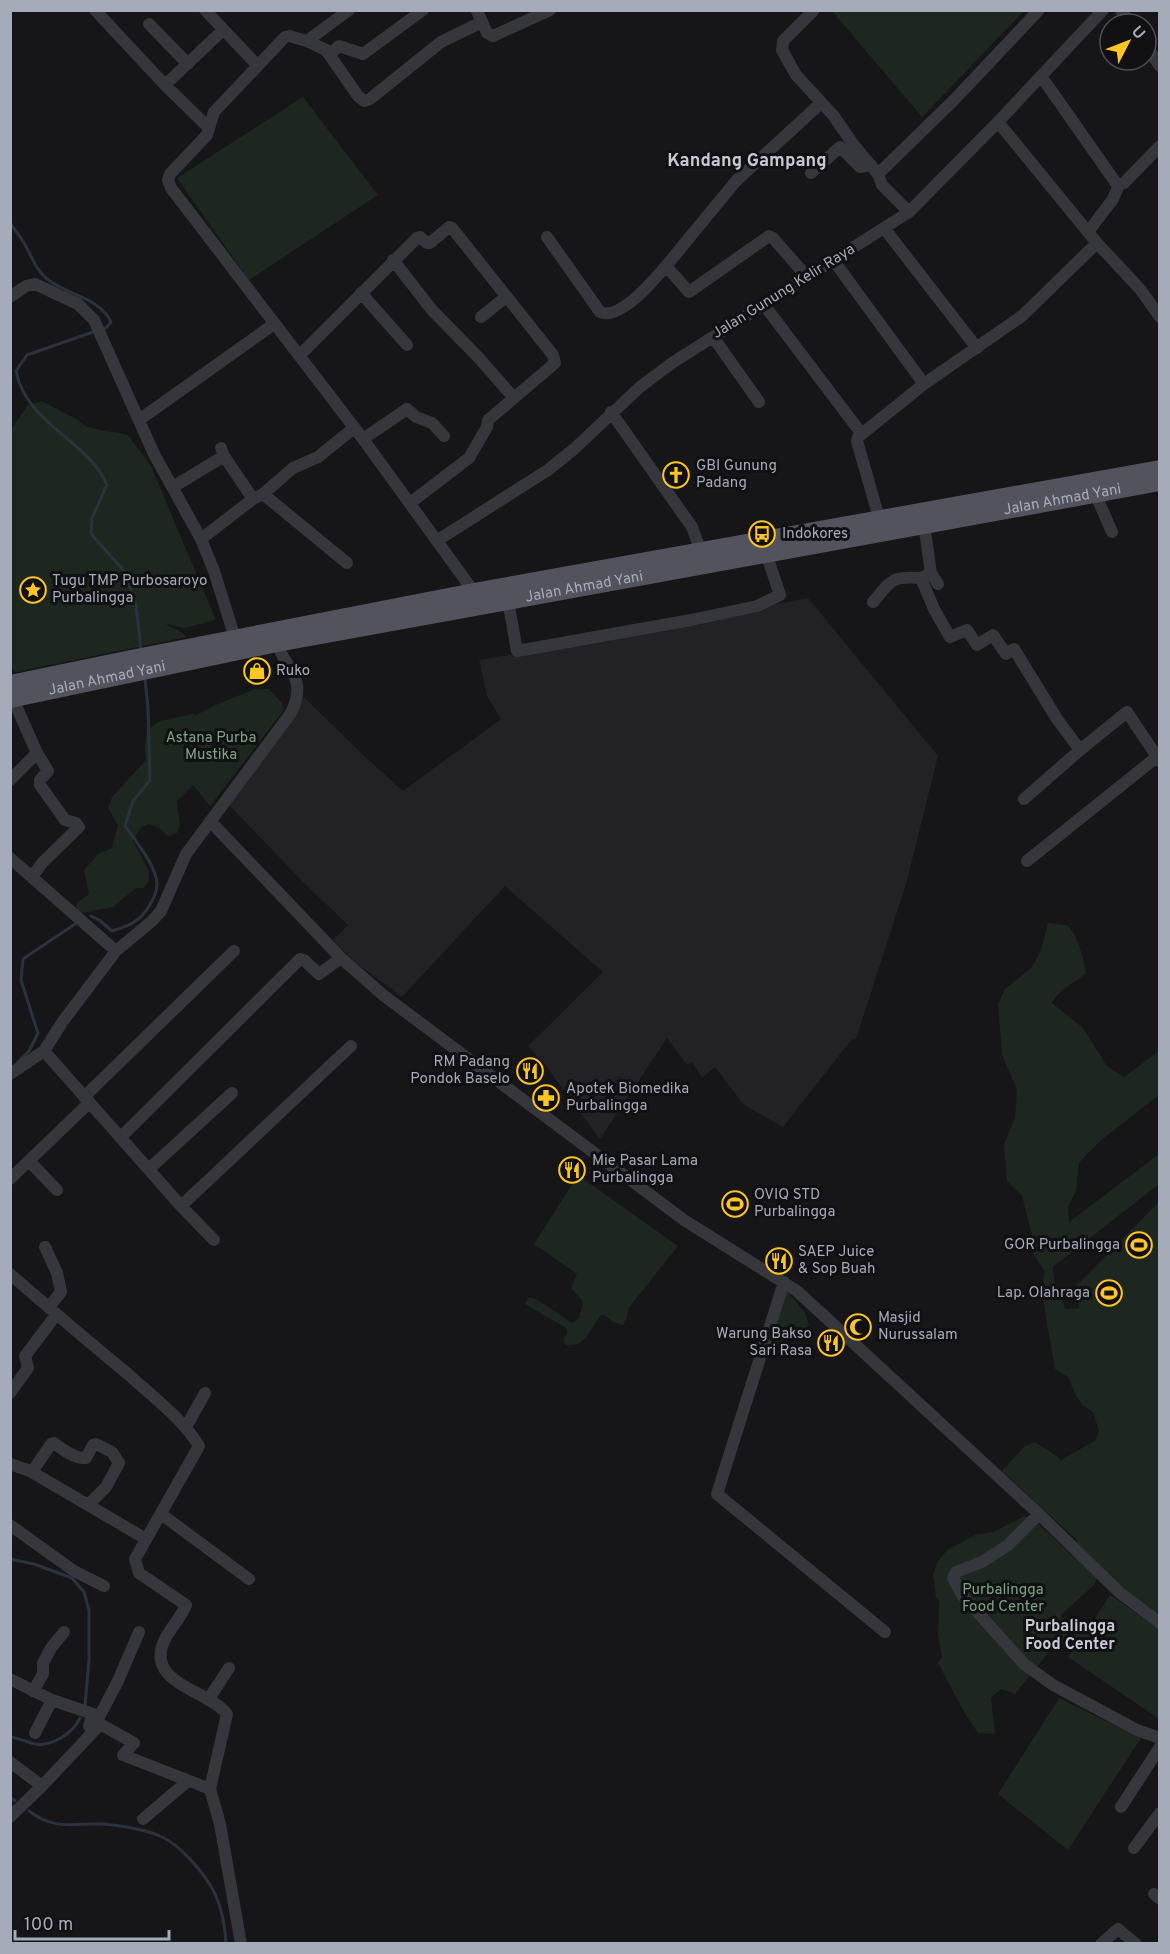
<svg xmlns="http://www.w3.org/2000/svg" width="1170" height="1954" viewBox="0 0 1170 1954" font-family="Overpass,sans-serif">
	<rect width="100%" height="100%" fill="#161518"/>
	<path fill="#222125" d="M 808,598 L 938,756 L 906,884 L 856,1039 L 851,1040 L 783,1127 L 744,1105 L 715,1067 L 702,1078 L 692,1062 L 687,1065 L 667,1038 L 600,1139 L 545,1065 L 528,1046 L 603,972 L 505,886 L 402,997 L 355,962 L 333,940 L 348,925 L 301,880 L 229,805 L 304,697 L 360,752 L 403,791 L 501,719 L 487,696 L 479,660 L 552,648 Z"/>
	<path fill="#1d261f" d="M 832,11 L 1024,11 L 922,117 Z
		M 303,97 L 378,195 L 249,280 L 177,178 Z
		M 42,401 L 78,420 L 87,427 L 128,435 L 151,466 L 216,620 L 184,628 L 165,624 L 181,632 L 187,637 L 15,672 L 11,667 L 11,429 L 28,405 Z
		M 255,689 L 269,689 L 282,703 L 284,710 L 210,806 L 193,785 L 177,801 L 180,824 L 177,833 L 168,836 L 159,828 L 149,824 L 141,827 L 133,841 L 148,869 L 149,881 L 143,888 L 136,888 L 113,907 L 81,913 L 77,910 L 77,903 L 89,894 L 84,870 L 98,854 L 112,848 L 118,825 L 108,808 L 112,797 L 146,760 C 141,717 158,723 192,714 L 196,715 L 220,703 Z
		M 1048,923 L 1067,925 C 1079,938 1083,956 1086,973 C 1074,984 1060,988 1052,1003 L 1083,1028 L 1107,1066 L 1124,1077 L 1159,1051 L 1159,1095 L 1100,1141 L 1079,1163 L 1076,1191 L 1068,1207 L 1069,1222 L 1159,1154 L 1159,1184 L 1053,1267 C 1052,1282 1062,1294 1065,1309 L 1080,1308 L 1074,1296 L 1075,1287 L 1159,1202 L 1159,1619 L 1132,1600 L 1078,1548 L 1077,1540 L 1002,1471 L 1024,1447 L 1034,1442 L 1047,1449 L 1061,1460 L 1096,1440 L 1099,1431 L 1093,1412 L 1082,1405 L 1075,1394 L 1068,1377 L 1055,1369 C 1053,1349 1037,1287 1045,1272 L 1033,1253 L 1033,1239 L 1022,1196 L 1007,1181 L 1004,1144 L 1015,1118 L 1017,1089 L 1002,1055 L 998,1004 L 1005,989 L 1032,967 L 1041,950 Z
		M 578,1175 L 678,1246 L 628,1309 L 627,1317 L 623,1325 L 613,1322 L 606,1316 L 601,1315 C 591,1328 584,1349 566,1345 L 563,1340 L 567,1333 L 566,1328 L 525,1304 L 529,1297 L 538,1300 L 572,1323 L 579,1318 L 583,1302 L 571,1288 L 577,1274 L 534,1244 Z
		M 788,1292 L 805,1313 L 809,1325 C 798,1339 784,1344 768,1346 L 771,1303 Z
		M 1024,1516 L 1035,1521 L 1097,1578 L 1094,1585 L 1062,1614 L 1061,1616 L 1068,1621 L 1079,1623 L 1086,1632 L 1110,1595 L 1159,1629 L 1159,1719 L 1068,1657 L 1072,1651 L 1054,1646 L 1015,1694 L 1001,1689 L 991,1698 L 995,1734 L 978,1733 L 964,1712 L 938,1663 L 942,1657 L 938,1635 L 939,1600 L 936,1597 L 933,1575 L 937,1563 L 947,1550 L 975,1535 L 993,1532 Z
		M 1059,1698 L 1141,1738 L 1068,1850 L 998,1794 Z"/>
	<g fill="none" stroke-linecap="round" stroke-linejoin="round">
		<path stroke="#2a333d" stroke-width="3" d="M 10,223 C 15,230 20,236 24,243 C 32,256 36,272 50,281 C 69,295 101,299 111,322 L 106,328 L 102,329
			M 96,331 L 27,355 L 16,371 C 26,424 89,441 107,485 L 92,518 L 91,534 L 125,572 L 136,605 L 141,650
			M 91,916 L 99,920 L 112,931 C 128,926 140,922 149,906 C 153,900 157,891 157,884 C 157,867 135,840 125,826 L 133,801 L 150,780 L 148,708 L 145,678
			M 18,1062 L 29,1051 L 38,1033 L 21,980 L 23,959 L 75,924
			M 10,1559 L 34,1564 L 72,1578 L 84,1592 L 89,1610 L 89,1659 L 85,1706
			M 10,1737 C 19,1738 26,1742 35,1744 C 52,1747 73,1733 80,1718
			M 10,1797 L 15,1801
			M 29,1811 C 55,1831 74,1823 104,1824 C 122,1826 146,1829 162,1837 C 180,1845 204,1873 213,1890 C 221,1905 225,1927 226,1944"/>
		<path stroke="#36373d" stroke-width="12" d="M 95,10 L 165,85 L 209,128
			M 205,10 L 257,65
			M 814,10 L 783,41 L 782,50 L 796,75 L 833,115 L 853,144 L 878,174
			M 1121,10 L 1130,24
			M 477,11 L 487,33 L 493,36 L 550,10
			M 149,24 L 188,64
			M 307,41 L 349,10
			M 1146,46 L 1160,66
			M 330,54 L 339,46 L 363,54 L 423,10
			M 1041,76 L 1116,183 L 1119,185 L 1124,183 L 1160,146
			M 165,85 L 223,30
			M 998,122 L 1097,243 L 1140,289 L 1160,317
			M 811,173 L 840,147 L 860,167 L 871,165
			M 909,212 L 882,185 L 878,174 L 954,100 L 1039,10
			M 884,228 L 977,348
			M 1088,232 L 1113,199 L 1119,185
			M 547,237 L 600,312 C 620,321 654,280 666,266
			M 834,261 L 924,384
			M 808,278 L 773,238 L 769,236 L 689,292 L 666,266 L 736,181 L 821,103
			M 361,293 L 407,345
			M 10,297 L 26,286 L 35,284 L 78,304 L 94,320 L 154,454 L 201,539 L 214,571 L 235,638
			M 765,306 L 861,433
			M 481,317 L 506,297
			M 713,337 L 759,402
			M 299,356 L 417,238 L 420,237 L 427,243 L 430,243 L 449,227 L 452,228 L 553,355 L 555,363 L 514,398 L 479,358 L 432,310 L 393,260
			M 611,412 L 692,527 L 703,557
			M 139,420 L 274,324
			M 363,439 L 407,409 L 416,417 L 432,423 L 444,436
			M 221,448 L 224,456 L 253,499 L 263,494
			M 173,487 L 224,456
			M 1095,493 L 1112,532
			M 410,503 L 469,458 L 487,427 L 488,420 L 514,398
			M 924,524 L 931,573 L 938,584
			M 881,525 L 857,441 L 858,437 L 924,384 L 1022,316 L 1097,243
			M 201,539 L 253,499
			M 438,540 L 548,470 L 574,449 L 640,387 L 672,363 L 909,212 L 998,122 L 1103,10
			M 347,563 L 263,494 L 293,468 L 318,457 L 354,428
			M 931,573 L 921,578 L 934,609 L 950,637 L 967,630 L 977,645 L 993,635 L 1006,654 L 1014,649 L 1057,719 L 1080,750 L 1127,712 L 1160,761
			M 474,592 L 363,439 L 171,188 L 168,180 L 170,174 L 207,135 L 214,112 L 285,37 L 289,36 L 307,41 L 326,50 L 358,96 L 364,101 L 370,99 L 441,42 L 482,22
			M 507,595 L 517,651 L 691,620 L 757,606 L 780,595 L 764,547
			M 873,602 C 892,580 891,576 921,578
			M 13,699 L 37,753
			M 10,780 L 37,753 L 48,771 L 40,780 L 40,785 L 65,820 L 76,823 L 79,827 L 43,862 L 32,877
			M 1024,799 L 1080,750
			M 210,821 L 341,958 L 383,995 L 684,1220 L 797,1291 L 1039,1514 L 1120,1593 L 1160,1623
			M 10,858 L 116,951
			M 1027,861 L 1158,756
			M 44,1051 L 181,1206 L 214,1240
			M 10,1074 L 44,1051 L 63,1021 L 116,951 L 152,921 L 161,911 L 186,854 L 291,713 C 309,676 284,670 275,638
			M 84,1097 L 234,951
			M 121,1137 L 300,959 L 304,960 L 319,974 L 341,958
			M 29,1161 L 57,1190
			M 149,1169 L 232,1093
			M 10,1179 L 89,1103
			M 181,1206 L 351,1046
			M 45,1247 L 57,1273 L 61,1292 L 49,1307
			M 10,1274 C 49,1308 89,1342 129,1375 C 152,1396 184,1420 199,1446 L 135,1559 L 139,1573 L 186,1605 C 181,1618 170,1628 164,1641 C 145,1684 209,1690 227,1714 L 210,1789 L 220,1824 L 241,1944
			M 784,1282 L 717,1494 L 885,1632
			M 10,1393 L 28,1368 L 25,1356 L 56,1315
			M 186,1427 L 205,1393
			M 10,1464 L 30,1471 L 146,1539
			M 32,1472 L 51,1444 L 54,1443 C 63,1450 75,1459 86,1458 L 93,1445 L 96,1444 L 112,1452 L 119,1463 L 106,1487 L 88,1505
			M 161,1514 L 249,1579
			M 1039,1514 L 1008,1545 L 982,1562 L 956,1572 L 953,1578 L 963,1596 L 1024,1664 L 1053,1685 L 1137,1730 L 1160,1738
			M 10,1525 L 74,1571 L 104,1586
			M 10,1679 L 52,1700 L 93,1714 L 89,1726 L 93,1732 L 100,1724 L 134,1743 L 123,1755 L 210,1789
			M 33,1691 L 43,1674 L 43,1663 L 51,1648 L 64,1632
			M 208,1700 L 229,1668
			M 93,1714 L 99,1717 L 118,1681 L 139,1632
			M 35,1733 L 52,1700
			M 10,1762 L 42,1786 L 93,1732
			M 1121,1807 L 1160,1747
			M 10,1817 L 42,1786
			M 143,1819 L 188,1781
			M 1134,1848 L 1160,1813
			M 1154,1894 L 1160,1899
			M 1101,1944 L 1118,1929 L 1136,1944"/>
		<g stroke="#52535c" stroke-width="18">
			<path d="M 10,684 L 131,659 L 474,592 L 1160,469"/>
			<path id="s1" d="M 10,699 L 277,643 L 1160,482"/>
		</g>
	</g>
	<defs>
		<g id="church-ring" transform="scale(1.35)"><circle r="9.5" fill="#111013" stroke="#ffc526" stroke-width="1.5"/><path d="M-1.2-6h2.4v3.5h3.3v2.4h-3.3V6h-2.4V-.1h-3.3v-2.4h3.3Z" fill="#ffc526"/></g>
		<g id="bus-ring" transform="scale(1.35)"><circle r="9.5" fill="#111013" stroke="#ffc526" stroke-width="1.5"/><path d="M-5-6H5V4H4V6H2V4H-2V6H-4V4H-5ZM-3.5-4V0h7V-4ZM-3.5 1.2v1.5H-2V1.2ZM2 1.2v1.5H3.5V1.2Z" fill="#ffc526"/></g>
		<g id="sight-ring" transform="scale(1.35)"><circle r="9.5" fill="#111013" stroke="#ffc526" stroke-width="1.5"/><path d="M0-6L1.8-2.2L6-1.7L2.9 1.2L3.7 5.4L0 3.3L-3.7 5.4L-2.9 1.2L-6-1.7L-1.8-2.2Z" fill="#ffc526"/></g>
		<g id="shop-ring" transform="scale(1.35)"><circle r="9.5" fill="#111013" stroke="#ffc526" stroke-width="1.5"/><path d="M-5-2.5h2.3a2.7 3.5 0 0 1 5.4 0H5L5.5 6h-11ZM-1.5-2.5h3a1.5 2.3 0 0 0-3 0Z" fill="#ffc526"/></g>
		<g id="restaurant-ring" transform="scale(1.35)"><circle r="9.5" fill="#111013" stroke="#ffc526" stroke-width="1.5"/><path d="M-5-6h1v4h1v-4h1v4h1v-4h1v5L-1.5 .5V6h-2V.5L-5-1ZM5-6V6H3V1.5H1.5Q1.5-4 5-6Z" fill="#ffc526"/></g>
		<g id="pharmacy-ring" transform="scale(1.35)"><circle r="9.5" fill="#111013" stroke="#ffc526" stroke-width="1.5"/><path d="M-2-6h4v4h4v4h-4v4h-4v-4h-4v-4h4Z" fill="#ffc526"/></g>
		<g id="stadium-ring" transform="scale(1.35)"><circle r="9.5" fill="#111013" stroke="#ffc526" stroke-width="1.5"/><path d="M0-5a6.5 5 0 1 0 0 10a6.5 5 0 1 0 0-10ZM-3.5-1.8h7v3.6h-7Z" fill="#ffc526"/></g>
		<g id="mosque-ring" transform="scale(1.35)"><circle r="9.5" fill="#111013" stroke="#ffc526" stroke-width="1.5"/><path d="M3.5-4.9A6 6 0 1 0 3.5 4.9A5 5 0 1 1 3.5-4.9Z" fill="#ffc526"/></g>
	</defs>
	<g fill-rule="evenodd">
		<use href="#church-ring" x="676" y="475"/>
		<use href="#bus-ring" x="762" y="534"/>
		<use href="#sight-ring" x="33" y="590"/>
		<use href="#shop-ring" x="257" y="671"/>
		<use href="#restaurant-ring" x="530" y="1071"/>
		<use href="#pharmacy-ring" x="546" y="1098"/>
		<use href="#restaurant-ring" x="572" y="1170"/>
		<use href="#stadium-ring" x="735" y="1204"/>
		<use href="#stadium-ring" x="1139" y="1245"/>
		<use href="#restaurant-ring" x="779" y="1261"/>
		<use href="#stadium-ring" x="1109" y="1293"/>
		<use href="#mosque-ring" x="858" y="1327"/>
		<use href="#restaurant-ring" x="831" y="1343"/>
	</g>
	<g text-anchor="middle" dominant-baseline="central" stroke-width="6" stroke-linejoin="round" paint-order="stroke">
		<g font-size="15" fill="#a6abb9" stroke="#111013">
			<text transform="translate(784 292) rotate(-32)">Jalan Gunung Kelir Raya</text>
			<text stroke="none"><textPath href="#s1" startOffset="1071">Jalan Ahmad Yani</textPath></text>
			<text stroke="none"><textPath href="#s1" startOffset="585">Jalan Ahmad Yani</textPath></text>
			<text stroke="none"><textPath href="#s1" startOffset="99">Jalan Ahmad Yani</textPath></text>
		</g>
		<g font-size="15" fill="#a6abb9" stroke="#111013" text-anchor="start">
			<text x="696" y="466">GBI Gunung<tspan x="696" dy="17">Padang</tspan></text>
			<text x="782" y="534">Indokores</text>
			<text x="52" y="581">Tugu TMP Purbosaroyo<tspan x="52" dy="17">Purbalingga</tspan></text>
			<text x="276" y="671">Ruko</text>
			<text x="510" y="1062" text-anchor="end">RM Padang<tspan x="510" dy="17">Pondok Baselo</tspan></text>
			<text x="566" y="1089">Apotek Biomedika<tspan x="566" dy="17">Purbalingga</tspan></text>
			<text x="592" y="1161">Mie Pasar Lama<tspan x="592" dy="17">Purbalingga</tspan></text>
			<text x="754" y="1195">OVIQ STD<tspan x="754" dy="17">Purbalingga</tspan></text>
			<text x="1120" y="1245" text-anchor="end">GOR Purbalingga</text>
			<text x="798" y="1252">SAEP Juice<tspan x="798" dy="17">&amp; Sop Buah</tspan></text>
			<text x="1090" y="1293" text-anchor="end">Lap. Olahraga</text>
			<text x="878" y="1318">Masjid<tspan x="878" dy="17">Nurussalam</tspan></text>
			<text x="812" y="1334" text-anchor="end">Warung Bakso<tspan x="812" dy="17">Sari Rasa</tspan></text>
		</g>
		<g font-size="15" fill="#7ba681" stroke="#111013">
			<text x="211" y="738">Astana Purba<tspan x="211" dy="17">Mustika</tspan></text>
			<text x="1003" y="1590">Purbalingga<tspan x="1003" dy="17">Food Center</tspan></text>
		</g>
		<g font-size="16" font-weight="bold" fill="#c7cad5" stroke="#111013">
			<text x="1070" y="1627">Purbalingga<tspan x="1070" dy="18">Food Center</tspan></text>
		</g>
		<g font-size="18" font-weight="bold" fill="#c7cad5" stroke="#111013">
			<text x="747" y="161">Kandang Gampang</text>
		</g>
	</g>
	<rect width="1170" height="1954" fill="none" stroke="#a6abb9" stroke-width="24"/>
	<g transform="translate(1128 42) rotate(48)"><circle r="28" fill="#111013" stroke="#4d4e55" stroke-width="1.5"/>
	<path d="M0-4.5L10 22L0 15L-10 22Z" fill="#ffc526"/>
	<text y="-9" font-size="16" font-weight="bold" text-anchor="middle" fill="#a6abb9">U</text>
	</g>
	<path d="M15 1930v9h154v-9" fill="none" stroke="#a6abb9" stroke-width="3"/>
	<text x="24" y="1930" font-size="18" fill="#a6abb9" stroke="#111013" stroke-width="4.5" paint-order="stroke">100 m</text>
</svg>
